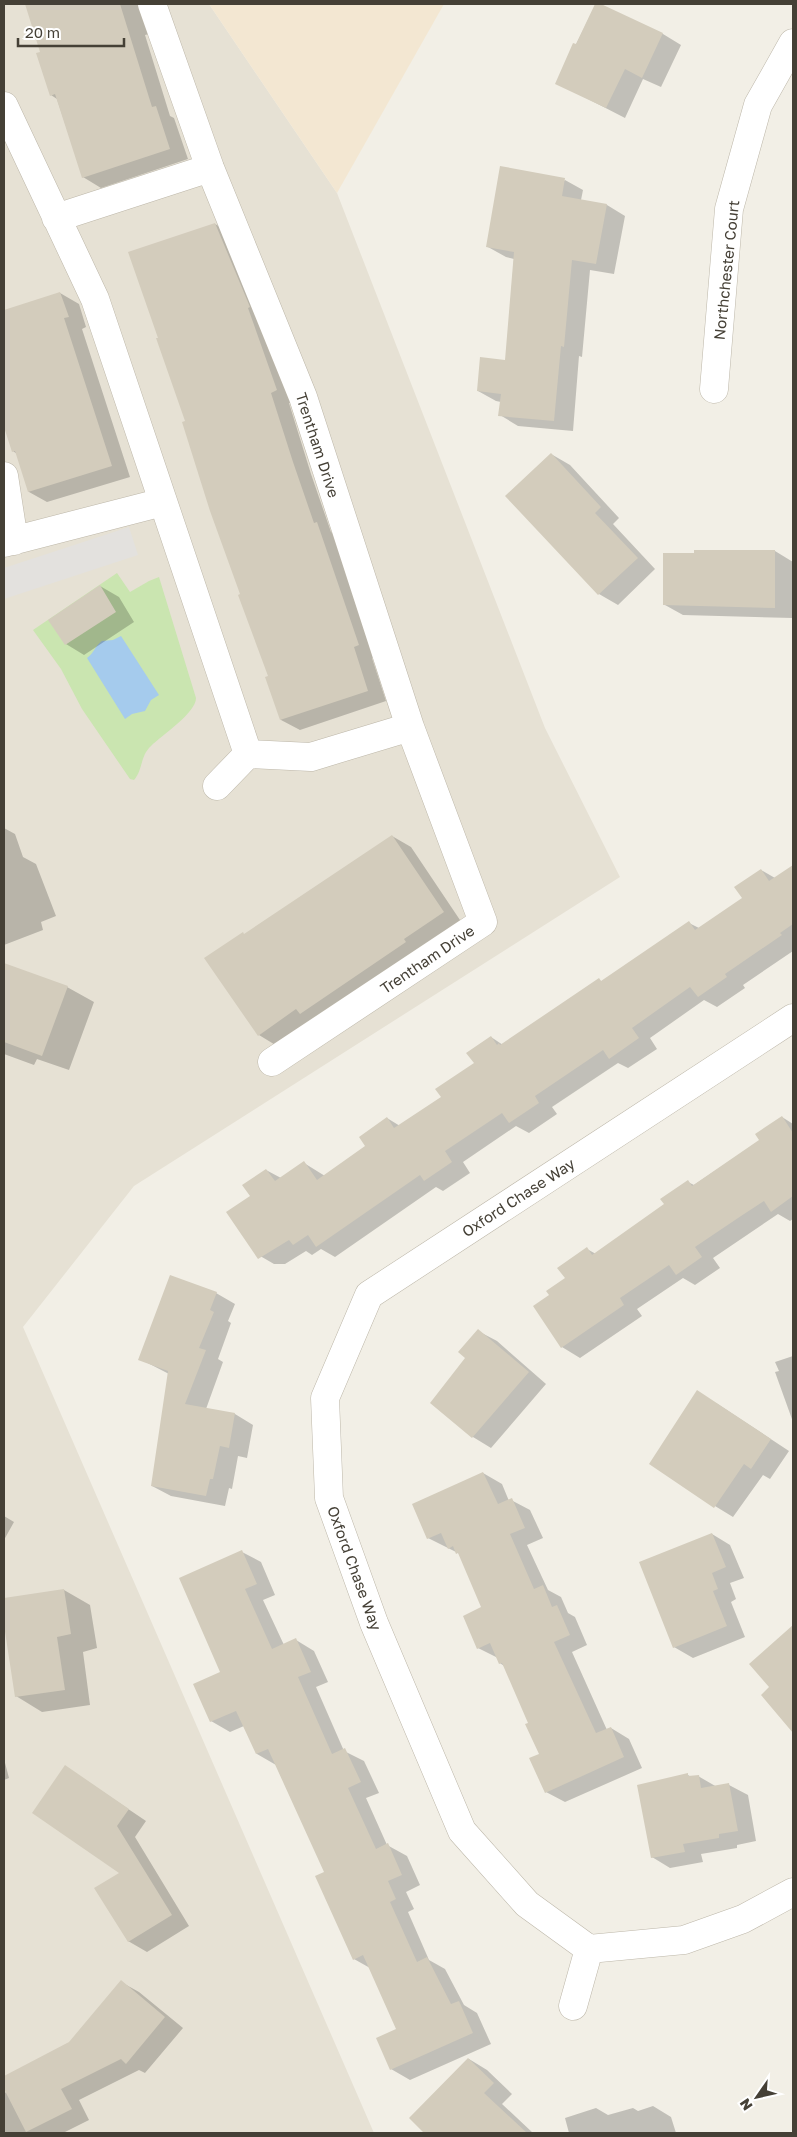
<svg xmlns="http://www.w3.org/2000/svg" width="797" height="2137" viewBox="0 0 797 2137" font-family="'Golos Text',sans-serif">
	<rect width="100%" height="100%" fill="#f2efe6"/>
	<path fill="#e6e1d4" d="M 4,4 L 209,4 L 337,193 L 545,728 L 620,877 L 134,1186 L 23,1327 L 374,2133 L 4,2133 Z"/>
	<path fill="#f3e7d2" d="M 209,4 L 444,4 L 337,193 Z"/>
	<path fill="#cae5b0" d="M 117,573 L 130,592 L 149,581 L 159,577 L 196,698 C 196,713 162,735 151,746 C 140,756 143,770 134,780 L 130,779 L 82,709 L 61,669 L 33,630 Z"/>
	<path fill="#e3e1de" d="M 129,527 L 138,555 L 4,599 L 4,568 Z"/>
	<path fill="#a5cbed" d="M 121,636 L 159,695 L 151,700 L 145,711 L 132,714 L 125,719 L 87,658 C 94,653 95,646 102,641 L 113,640 Z"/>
	<path fill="#0003" d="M 26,4 L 138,4 L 149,34 L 145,35 L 170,116 L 174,118 L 188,159 L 101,188 L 83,177 L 57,99 L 51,95 L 42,52 Z
		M 596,4 L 663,34 L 681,45 L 661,87 L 643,79 L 625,118 L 557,83 Z
		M 565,180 L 583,190 L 581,200 L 607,205 L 625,216 L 614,274 L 590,270 L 582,357 L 579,356 L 573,431 L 518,426 L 500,415 L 501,402 L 496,401 L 478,391 L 506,361 L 514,259 L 506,257 L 488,247 Z
		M 215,224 L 234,235 L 295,401 L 289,403 L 311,474 L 331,532 L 335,534 L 377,656 L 372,658 L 386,701 L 300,730 L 281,720 L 269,677 L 186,422 Z
		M 60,293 L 79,304 L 86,327 L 82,329 L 130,477 L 47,502 L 29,492 L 17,454 L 13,451 L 4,423 L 4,311 Z
		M 551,454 L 570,465 L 619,518 L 613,524 L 655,569 L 618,605 L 599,594 Z
		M 775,551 L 793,562 L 793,618 L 683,615 L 665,605 Z
		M 100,586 L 119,597 L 134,622 L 84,655 L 66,644 Z
		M 4,828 L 15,834 L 23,857 L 36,864 L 56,916 L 41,922 L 43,930 L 4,945 Z
		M 392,836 L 411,847 L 462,923 L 277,1046 L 259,1035 L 246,935 Z
		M 793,866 L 793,951 L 743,985 L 745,988 L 717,1007 L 704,1000 L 650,1038 L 657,1049 L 628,1068 L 618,1063 L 552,1107 L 557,1114 L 529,1133 L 516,1126 L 463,1162 L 470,1173 L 443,1191 L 436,1187 L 335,1257 L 321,1249 L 312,1255 L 306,1251 L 285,1264 L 274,1264 L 255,1253 L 251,1196 L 266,1170 L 281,1178 L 304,1163 L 325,1176 L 367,1146 L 387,1118 L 400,1126 L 442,1097 L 475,1063 L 491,1037 L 503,1045 L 599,980 L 603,982 L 689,923 L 699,928 L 744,898 L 761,870 L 775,878 Z
		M 4,964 L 67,987 L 94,1002 L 69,1070 L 37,1059 L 34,1065 L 4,1054 L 4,1008 L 9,1010 L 4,999 Z
		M 782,1117 L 793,1124 L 793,1219 L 790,1221 L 778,1214 L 713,1258 L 720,1268 L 695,1285 L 683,1278 L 637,1309 L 642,1316 L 580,1358 L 562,1347 L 551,1296 L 566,1278 L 587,1249 L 596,1254 L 666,1204 L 688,1182 L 694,1185 L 761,1140 Z
		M 216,1293 L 235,1304 L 228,1321 L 231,1323 L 218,1359 L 223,1362 L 206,1409 L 235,1414 L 253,1425 L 247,1458 L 238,1456 L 232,1489 L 229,1488 L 225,1506 L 171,1496 L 152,1486 L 169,1374 L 140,1359 Z
		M 478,1331 L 497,1341 L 546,1384 L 491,1448 L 473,1437 L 466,1357 Z
		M 793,1356 L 793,1422 L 775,1372 L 779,1371 L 775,1362 Z
		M 716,1403 L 789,1451 L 770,1479 L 763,1475 L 733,1517 L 715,1506 Z
		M 483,1473 L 502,1484 L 509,1501 L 511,1500 L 530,1510 L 543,1538 L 527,1545 L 548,1590 L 561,1597 L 568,1613 L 575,1617 L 587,1645 L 572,1652 L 607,1730 L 611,1728 L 629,1739 L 642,1768 L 565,1802 L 546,1792 L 541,1755 L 530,1723 L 504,1666 L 500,1663 L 498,1658 L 478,1648 L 483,1608 L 460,1554 L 428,1538 Z
		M 4,1516 L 14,1522 L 4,1540 Z
		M 712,1534 L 730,1545 L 744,1578 L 730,1583 L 736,1599 L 731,1602 L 745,1637 L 693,1658 L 674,1647 Z
		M 242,1552 L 261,1562 L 275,1595 L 263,1600 L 284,1645 L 296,1640 L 314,1651 L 328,1682 L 316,1687 L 344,1751 L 364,1761 L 379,1793 L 366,1798 L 387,1845 L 407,1856 L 420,1885 L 406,1892 L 414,1909 L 408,1912 L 429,1960 L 445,1969 L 464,2005 L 477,2013 L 491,2044 L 410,2080 L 391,2069 L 398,2029 L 370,1968 L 354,1959 L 325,1872 L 276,1765 L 257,1754 L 244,1726 L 230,1732 L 211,1721 L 222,1673 Z
		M 64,1590 L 90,1605 L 97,1648 L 83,1652 L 90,1705 L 42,1712 L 16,1696 L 4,1617 L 4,1599 Z
		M 793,1626 L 793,1723 L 783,1717 L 771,1687 L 751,1665 Z
		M 4,1759 L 9,1778 L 4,1780 Z
		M 66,1767 L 146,1821 L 135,1837 L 189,1926 L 147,1952 L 128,1941 L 121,1873 Z
		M 688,1775 L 691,1777 L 698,1776 L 717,1787 L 729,1785 L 748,1795 L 756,1841 L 737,1845 L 737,1848 L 701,1854 L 703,1862 L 670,1868 L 652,1857 Z
		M 121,1982 L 139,1992 L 183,2028 L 145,2073 L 139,2070 L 79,2100 L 89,2120 L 63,2133 L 4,2133 L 4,2093 L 7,2092 L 4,2087 L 4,2078 L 70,2043 Z
		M 469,2059 L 487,2070 L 512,2094 L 502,2104 L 533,2133 L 425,2133 L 410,2118 Z
		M 653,2106 L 671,2117 L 676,2133 L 569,2133 L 565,2118 L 596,2108 L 608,2115 L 633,2108 L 638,2111 Z"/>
	<path fill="#d3ccbc" d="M 25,4 L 120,4 L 152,107 L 156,106 L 170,149 L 82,178 L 55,94 L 50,96 L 36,53 L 40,52 Z
		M 595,4 L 601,4 L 663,33 L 642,78 L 625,69 L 606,108 L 555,84 L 573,43 L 576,44 Z
		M 500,166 L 565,178 L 562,196 L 607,204 L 596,264 L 572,260 L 564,347 L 561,346 L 554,421 L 498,416 L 501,394 L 477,391 L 480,357 L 505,360 L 514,252 L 486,247 Z
		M 215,223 L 250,307 L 248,308 L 277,390 L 271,393 L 293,462 L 314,523 L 317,522 L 359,645 L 354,647 L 368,691 L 280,720 L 265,677 L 268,676 L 238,595 L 240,594 L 210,511 L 182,422 L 185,421 L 156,338 L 158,338 L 128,252 Z
		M 60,292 L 69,317 L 64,318 L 112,466 L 28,492 L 15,451 L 12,452 L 4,427 L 4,310 Z
		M 551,453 L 601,507 L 595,513 L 638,558 L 598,595 L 505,496 Z
		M 694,550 L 775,550 L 775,608 L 663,605 L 663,553 L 694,553 Z
		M 100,585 L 116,612 L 65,645 L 48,620 Z
		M 392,835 L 444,912 L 404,939 L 406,942 L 300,1014 L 296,1009 L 258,1036 L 204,958 L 243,932 L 244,934 Z
		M 793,865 L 793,924 L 780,933 L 782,935 L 725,974 L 727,977 L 698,997 L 690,987 L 632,1028 L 639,1038 L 609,1059 L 603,1050 L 535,1096 L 539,1103 L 509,1123 L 502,1113 L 445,1151 L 452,1162 L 424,1181 L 420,1175 L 316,1247 L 308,1235 L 293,1245 L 289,1240 L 258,1259 L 226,1212 L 250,1196 L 242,1185 L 266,1169 L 275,1181 L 304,1161 L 317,1180 L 365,1146 L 359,1137 L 387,1117 L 394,1128 L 441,1097 L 435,1089 L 474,1063 L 466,1053 L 491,1036 L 497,1045 L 499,1043 L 500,1045 L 599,978 L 601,981 L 689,921 L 695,930 L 742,898 L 734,887 L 761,869 L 769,881 Z
		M 4,963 L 68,986 L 42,1056 L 4,1042 Z
		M 782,1116 L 793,1133 L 793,1196 L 771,1212 L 764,1201 L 741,1216 L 695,1247 L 702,1257 L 676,1275 L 669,1265 L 620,1298 L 624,1305 L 561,1348 L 533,1306 L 549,1295 L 546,1291 L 565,1278 L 557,1268 L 587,1247 L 592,1255 L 664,1204 L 660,1199 L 688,1180 L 692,1186 L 759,1140 L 755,1134 Z
		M 170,1275 L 217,1292 L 210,1310 L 214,1312 L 199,1348 L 206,1350 L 185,1404 L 235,1413 L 229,1448 L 220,1446 L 213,1479 L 210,1479 L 206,1496 L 151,1486 L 168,1371 L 138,1360 Z
		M 478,1329 L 529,1372 L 472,1438 L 430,1403 L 465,1358 L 458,1352 Z
		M 697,1390 L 771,1439 L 751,1469 L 744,1464 L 714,1508 L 649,1464 Z
		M 483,1472 L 498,1504 L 512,1498 L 525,1528 L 510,1534 L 534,1589 L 543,1585 L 552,1607 L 557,1605 L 570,1635 L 554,1642 L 596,1733 L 611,1727 L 624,1757 L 545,1793 L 529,1758 L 539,1754 L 525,1724 L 528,1723 L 502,1663 L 499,1664 L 490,1643 L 477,1649 L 463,1616 L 481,1607 L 458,1553 L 456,1554 L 453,1546 L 448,1549 L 441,1533 L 427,1539 L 412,1504 Z
		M 712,1533 L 726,1567 L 712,1573 L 718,1589 L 713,1591 L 727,1626 L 673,1648 L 639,1562 Z
		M 242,1550 L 257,1584 L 245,1589 L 272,1649 L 296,1638 L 311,1672 L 298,1677 L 332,1754 L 345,1748 L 361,1782 L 348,1788 L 376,1849 L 388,1843 L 402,1875 L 388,1881 L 396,1899 L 390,1902 L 417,1962 L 427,1957 L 451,2004 L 459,2001 L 473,2033 L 390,2070 L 376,2038 L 396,2029 L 363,1955 L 353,1960 L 315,1876 L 324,1872 L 268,1749 L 256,1754 L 236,1711 L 210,1722 L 193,1684 L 220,1672 L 179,1578 Z
		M 64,1589 L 71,1634 L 57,1637 L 65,1690 L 15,1697 L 4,1625 L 4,1598 Z
		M 793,1625 L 793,1733 L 761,1695 L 769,1687 L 749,1664 Z
		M 65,1765 L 129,1809 L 117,1826 L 172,1915 L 128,1942 L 94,1888 L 119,1873 L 32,1813 Z
		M 688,1773 L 688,1776 L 699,1775 L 701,1788 L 729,1783 L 738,1831 L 719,1834 L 719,1838 L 683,1844 L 685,1852 L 651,1858 L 637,1785 Z
		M 121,1980 L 165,2017 L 126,2064 L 121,2059 L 61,2089 L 72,2109 L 26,2132 L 4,2089 L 4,2076 L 69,2042 Z
		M 468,2058 L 494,2083 L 484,2093 L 527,2133 L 424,2133 L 409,2118 Z"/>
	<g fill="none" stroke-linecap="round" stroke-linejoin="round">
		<g stroke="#bdb7a9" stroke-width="29">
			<path id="minor" d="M 152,4 L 210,168 L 303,397 L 410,727
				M 4,106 L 95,299 L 248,754
				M 56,218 L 210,168
				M 714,389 L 729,209 L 758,105 L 793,43
				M 4,476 L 14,541
				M 4,543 L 163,502
				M 217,786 L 248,754 L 311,757 L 410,727 L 483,922 L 272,1062
				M 793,1018 L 369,1295 L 325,1398 L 329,1498 L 374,1623 L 462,1831 L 527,1904 L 589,1949 L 684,1940 L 743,1919 L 793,1892
				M 573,2006 L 589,1949"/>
		</g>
		<use href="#minor" stroke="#fff" stroke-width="28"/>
	</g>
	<g text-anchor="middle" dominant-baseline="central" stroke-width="4" stroke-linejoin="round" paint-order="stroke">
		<g font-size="15" fill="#454036" stroke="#fff">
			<text transform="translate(726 270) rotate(-84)">Northchester Court</text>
			<text transform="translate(318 445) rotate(72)">Trentham Drive</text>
			<text transform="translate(427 959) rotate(-34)">Trentham Drive</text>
			<text transform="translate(518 1197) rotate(-33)">Oxford Chase Way</text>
			<text transform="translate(355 1568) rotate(70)">Oxford Chase Way</text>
		</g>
	</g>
	<rect width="797" height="2137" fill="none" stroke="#454036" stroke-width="10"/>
	<g transform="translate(757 2097) rotate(236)" stroke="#ffffff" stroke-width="4" paint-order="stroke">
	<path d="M0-4L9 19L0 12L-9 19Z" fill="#454036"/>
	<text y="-8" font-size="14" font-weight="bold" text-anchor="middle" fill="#454036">N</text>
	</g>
	<path d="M18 38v8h106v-8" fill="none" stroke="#454036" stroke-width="2.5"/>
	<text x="25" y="38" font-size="15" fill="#454036" stroke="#ffffff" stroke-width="4" paint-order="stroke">20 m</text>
</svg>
